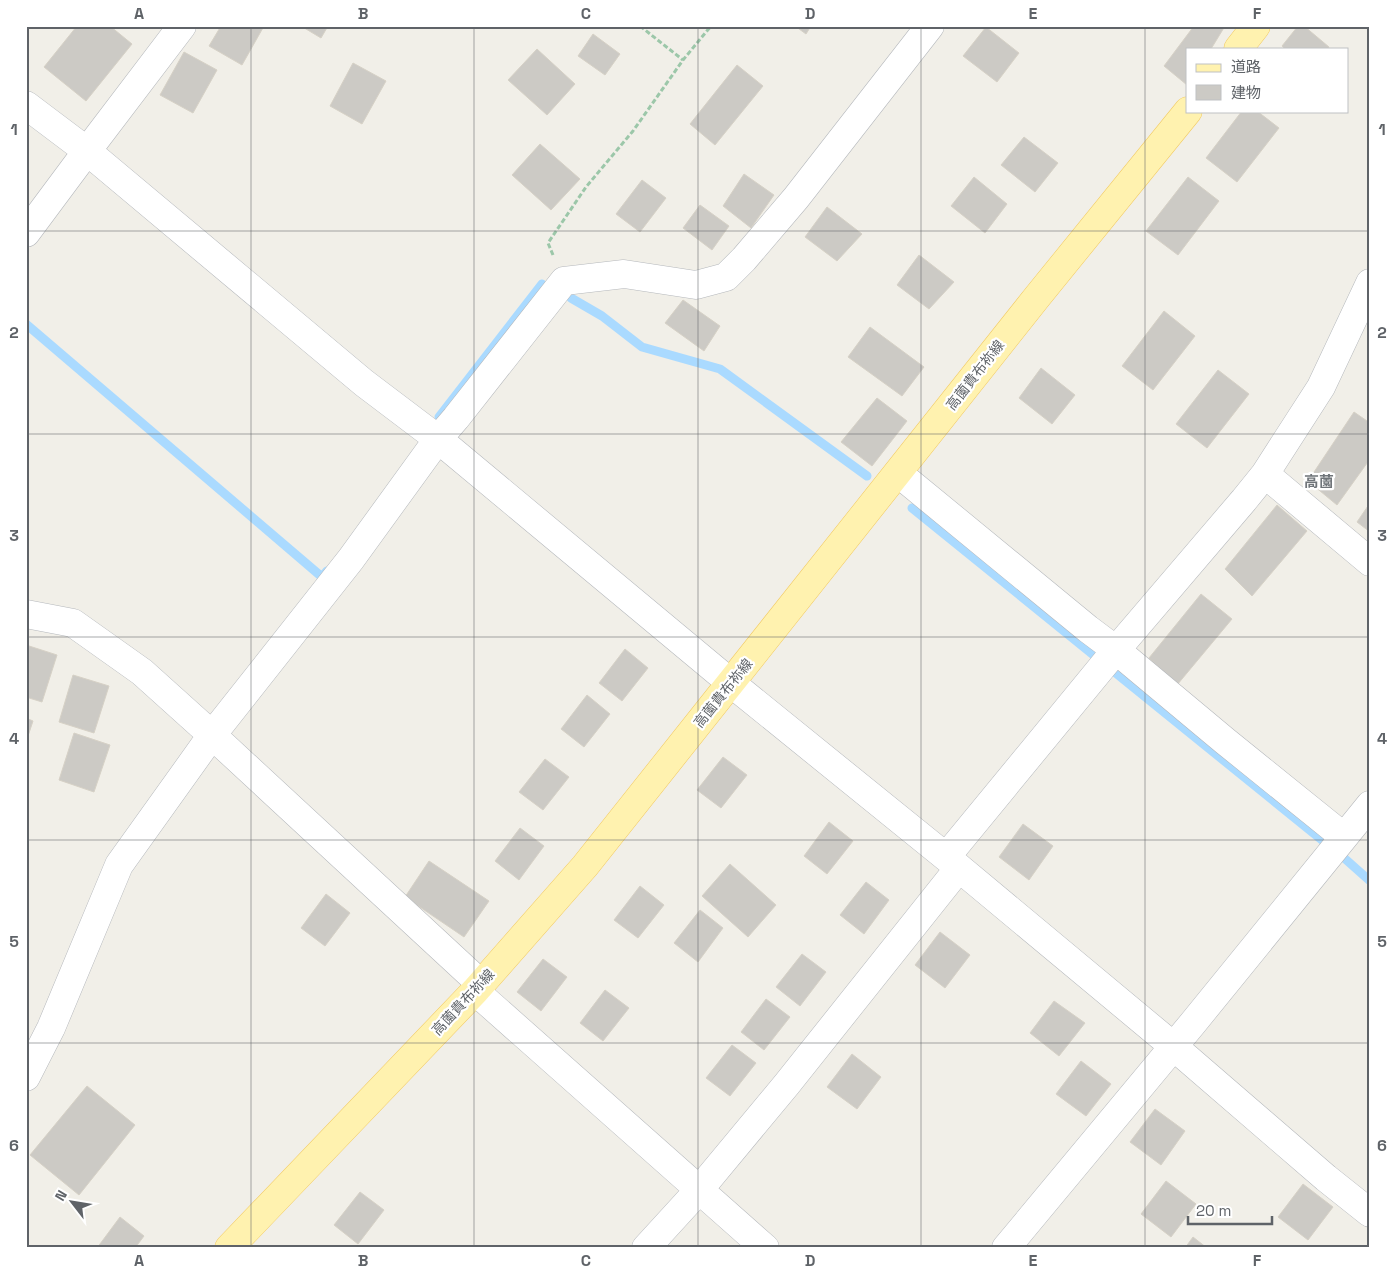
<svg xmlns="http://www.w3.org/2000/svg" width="1396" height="1274" viewBox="0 0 1396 1274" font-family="'Space Grotesk','Noto Sans JP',sans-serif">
	<rect width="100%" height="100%" fill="#f1efe8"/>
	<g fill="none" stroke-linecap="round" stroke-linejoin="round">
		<path stroke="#aadaff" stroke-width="9" d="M 571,298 L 602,316 L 642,347 L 720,369 L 867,476
			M 26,324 L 322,577 L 327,571
			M 439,417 L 542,284
			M 912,508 L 1343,857 L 1370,881"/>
	</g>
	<path fill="#cccac5" stroke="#d6d1c6" d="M 77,26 L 110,26 L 132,44 L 86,101 L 44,67 Z
		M 221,26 L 264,26 L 242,65 L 209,46 Z
		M 301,26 L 328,26 L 321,38 Z
		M 795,26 L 811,26 L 806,34 Z
		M 1194,26 L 1225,26 L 1211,49 L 1187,49 L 1187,85 L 1164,66 Z
		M 1298,26 L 1304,26 L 1329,47 L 1328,49 L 1285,49 L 1282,46 Z
		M 986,27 L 1019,53 L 997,82 L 963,56 Z
		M 593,34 L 620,54 L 605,75 L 578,56 Z
		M 537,49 L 575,84 L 547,115 L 508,80 Z
		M 184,52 L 217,70 L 193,113 L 160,95 Z
		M 353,63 L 386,81 L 362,124 L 330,106 Z
		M 737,65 L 763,86 L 715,145 L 690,124 Z
		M 1242,111 L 1257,111 L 1279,128 L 1237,182 L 1206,158 Z
		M 1024,137 L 1058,163 L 1035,192 L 1001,165 Z
		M 540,144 L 580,179 L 551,210 L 512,175 Z
		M 744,174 L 774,195 L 751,228 L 723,206 Z
		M 974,177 L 1007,204 L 985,233 L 951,206 Z
		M 1188,177 L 1219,201 L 1178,255 L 1146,231 Z
		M 642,180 L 666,198 L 640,232 L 616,214 Z
		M 700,205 L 729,226 L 712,250 L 683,228 Z
		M 827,207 L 862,234 L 837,261 L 805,237 Z
		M 919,255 L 954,282 L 929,309 L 897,285 Z
		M 683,300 L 720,326 L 704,351 L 665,323 Z
		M 1164,311 L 1195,336 L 1153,390 L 1122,366 Z
		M 870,327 L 924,367 L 902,396 L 848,357 Z
		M 1041,368 L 1075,395 L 1052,424 L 1019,398 Z
		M 1218,370 L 1249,394 L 1207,448 L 1176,424 Z
		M 877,398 L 907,421 L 872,466 L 841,442 Z
		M 1354,412 L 1370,423 L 1370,459 L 1337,505 L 1308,481 Z
		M 1370,503 L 1370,532 L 1357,522 Z
		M 1277,505 L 1307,531 L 1252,596 L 1225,569 Z
		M 1201,594 L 1232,619 L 1177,685 L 1149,658 Z
		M 26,645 L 57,655 L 42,702 L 26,697 Z
		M 625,649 L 648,668 L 622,701 L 599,683 Z
		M 73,675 L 109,686 L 94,733 L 59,722 Z
		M 587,695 L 610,714 L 584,747 L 561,729 Z
		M 26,718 L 33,721 L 26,742 Z
		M 74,733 L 110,745 L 94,792 L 59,780 Z
		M 723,757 L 747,775 L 721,808 L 697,790 Z
		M 545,759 L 569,777 L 543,810 L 519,792 Z
		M 829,822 L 853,841 L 827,874 L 804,856 Z
		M 1023,824 L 1053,846 L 1029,880 L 999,857 Z
		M 520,828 L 544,846 L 519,880 L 495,861 Z
		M 429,861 L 489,901 L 464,937 L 405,897 Z
		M 730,864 L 776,905 L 748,937 L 702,896 Z
		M 866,882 L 889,900 L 864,934 L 840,915 Z
		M 640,886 L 664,905 L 638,938 L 614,920 Z
		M 326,894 L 350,913 L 325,946 L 301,928 Z
		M 700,910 L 723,928 L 698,962 L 674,943 Z
		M 940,932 L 970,955 L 945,988 L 915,965 Z
		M 802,954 L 826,972 L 800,1006 L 776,987 Z
		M 543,959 L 567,977 L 541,1011 L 517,992 Z
		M 605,990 L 629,1008 L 603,1041 L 580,1023 Z
		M 766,999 L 790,1017 L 764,1050 L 741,1032 Z
		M 1054,1001 L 1085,1023 L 1059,1056 L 1030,1033 Z
		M 732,1045 L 756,1063 L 730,1096 L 706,1078 Z
		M 852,1054 L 881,1077 L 857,1109 L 827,1087 Z
		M 1081,1061 L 1111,1084 L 1086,1116 L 1056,1094 Z
		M 87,1086 L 135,1125 L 79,1195 L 30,1155 Z
		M 1155,1109 L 1185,1131 L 1161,1165 L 1130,1142 Z
		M 1166,1181 L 1196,1204 L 1171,1237 L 1141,1214 Z
		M 1303,1184 L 1333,1207 L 1308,1240 L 1278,1217 Z
		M 360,1192 L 384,1210 L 358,1244 L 334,1225 Z
		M 120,1217 L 144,1236 L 135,1248 L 97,1248 Z
		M 1193,1237 L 1207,1248 L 1185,1248 Z"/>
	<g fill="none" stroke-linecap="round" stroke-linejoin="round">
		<g stroke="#b5b8bc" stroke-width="29">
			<path id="minor" d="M 26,105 L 87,151 L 364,383 L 438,439 L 731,683 L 946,857 L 1173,1046 L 1326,1178 L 1370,1213
				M 26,233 L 87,151 L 182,26
				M 898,473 L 1088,629 L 1116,650 L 1225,741 L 1344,837
				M 1265,474 L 1370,562
				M 26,614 L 73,623 L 142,672 L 212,735 L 481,984
				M 946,857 L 1116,650 L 1244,500 L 1265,474 L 1321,387 L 1370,283
				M 475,991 L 765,1248
				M 26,1077 L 51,1028 L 119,865 L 212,735 L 351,559 L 438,439 L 456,418 L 564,281 L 624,274 L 696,285 L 726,277 L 744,259 L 796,198 L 930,26
				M 646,1248 L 699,1190 L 787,1084 L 959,868
				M 1006,1248 L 1193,1023 L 1370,805"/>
		</g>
		<g stroke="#f2c960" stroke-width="29">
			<path id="major" d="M 1238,49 L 1256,26
				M 229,1248 L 475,991 L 585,866 L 1037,297 L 1188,111"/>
		</g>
		<path stroke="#9cc7a9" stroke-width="3" stroke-dasharray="5 2.5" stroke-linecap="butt" d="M 640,26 L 683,60
			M 553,255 L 548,243 L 586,187 L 633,131 L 683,60 L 711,26"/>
		<use href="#minor" stroke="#fff" stroke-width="28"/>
		<use href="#major" stroke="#fff2af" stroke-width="28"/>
	</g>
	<path fill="none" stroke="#5f6368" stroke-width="1" stroke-opacity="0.55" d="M 251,26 L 251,1248M 474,26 L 474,1248M 698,26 L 698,1248M 921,26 L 921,1248M 1145,26 L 1145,1248M 26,231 L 1370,231M 26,434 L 1370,434M 26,637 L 1370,637M 26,840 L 1370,840M 26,1043 L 1370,1043"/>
	<g text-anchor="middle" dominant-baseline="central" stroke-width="4.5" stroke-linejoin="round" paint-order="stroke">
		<g font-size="14" fill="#5f6368" stroke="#fff">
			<text transform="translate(975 375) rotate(-52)">高薗貴布祢線</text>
			<text transform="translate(723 693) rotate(-51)">高薗貴布祢線</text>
			<text transform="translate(463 1002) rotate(-47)">高薗貴布祢線</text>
		</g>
		<g font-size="15" font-weight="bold" fill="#70757a" stroke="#fff">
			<text x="1319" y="481">高薗</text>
		</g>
	</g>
	<rect width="1396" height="1274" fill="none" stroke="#ffffff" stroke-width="55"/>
	<rect x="1186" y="48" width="162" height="65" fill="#ffffff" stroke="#bfc1c3"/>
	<rect x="1196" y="64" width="25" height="8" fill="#fff2af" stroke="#bfc1c3"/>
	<text x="1231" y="72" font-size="15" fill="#5f6368">道路</text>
	<rect x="1196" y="85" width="25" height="15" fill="#cccac5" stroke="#bfc1c3"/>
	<text x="1231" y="98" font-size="15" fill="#5f6368">建物</text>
	<g transform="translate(72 1202) rotate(301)" stroke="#ffffff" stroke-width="4" paint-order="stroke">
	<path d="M0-4L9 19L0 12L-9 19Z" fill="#5f6368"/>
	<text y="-8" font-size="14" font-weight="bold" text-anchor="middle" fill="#5f6368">N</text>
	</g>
	<path d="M1188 1216v8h84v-8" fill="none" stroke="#5f6368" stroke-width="2.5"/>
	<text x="1196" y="1216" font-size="15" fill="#5f6368" stroke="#ffffff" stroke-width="4" paint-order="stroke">20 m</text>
	<rect x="28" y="28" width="1340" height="1218" fill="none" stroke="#5f6368" stroke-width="2"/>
	<g font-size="16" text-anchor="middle" font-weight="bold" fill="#5f6368">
		<text x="139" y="19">A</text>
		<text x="363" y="19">B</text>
		<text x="586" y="19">C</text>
		<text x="810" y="19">D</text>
		<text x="1033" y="19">E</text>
		<text x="1257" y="19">F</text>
		<text x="14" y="135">1</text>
		<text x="1382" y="135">1</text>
		<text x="14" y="338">2</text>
		<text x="1382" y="338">2</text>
		<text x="14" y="541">3</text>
		<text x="1382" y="541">3</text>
		<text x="14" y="744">4</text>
		<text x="1382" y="744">4</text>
		<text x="14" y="947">5</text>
		<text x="1382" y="947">5</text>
		<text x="14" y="1151">6</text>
		<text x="1382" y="1151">6</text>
		<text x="139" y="1266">A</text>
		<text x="363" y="1266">B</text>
		<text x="586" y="1266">C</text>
		<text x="810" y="1266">D</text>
		<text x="1033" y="1266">E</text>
		<text x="1257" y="1266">F</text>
	</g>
</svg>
